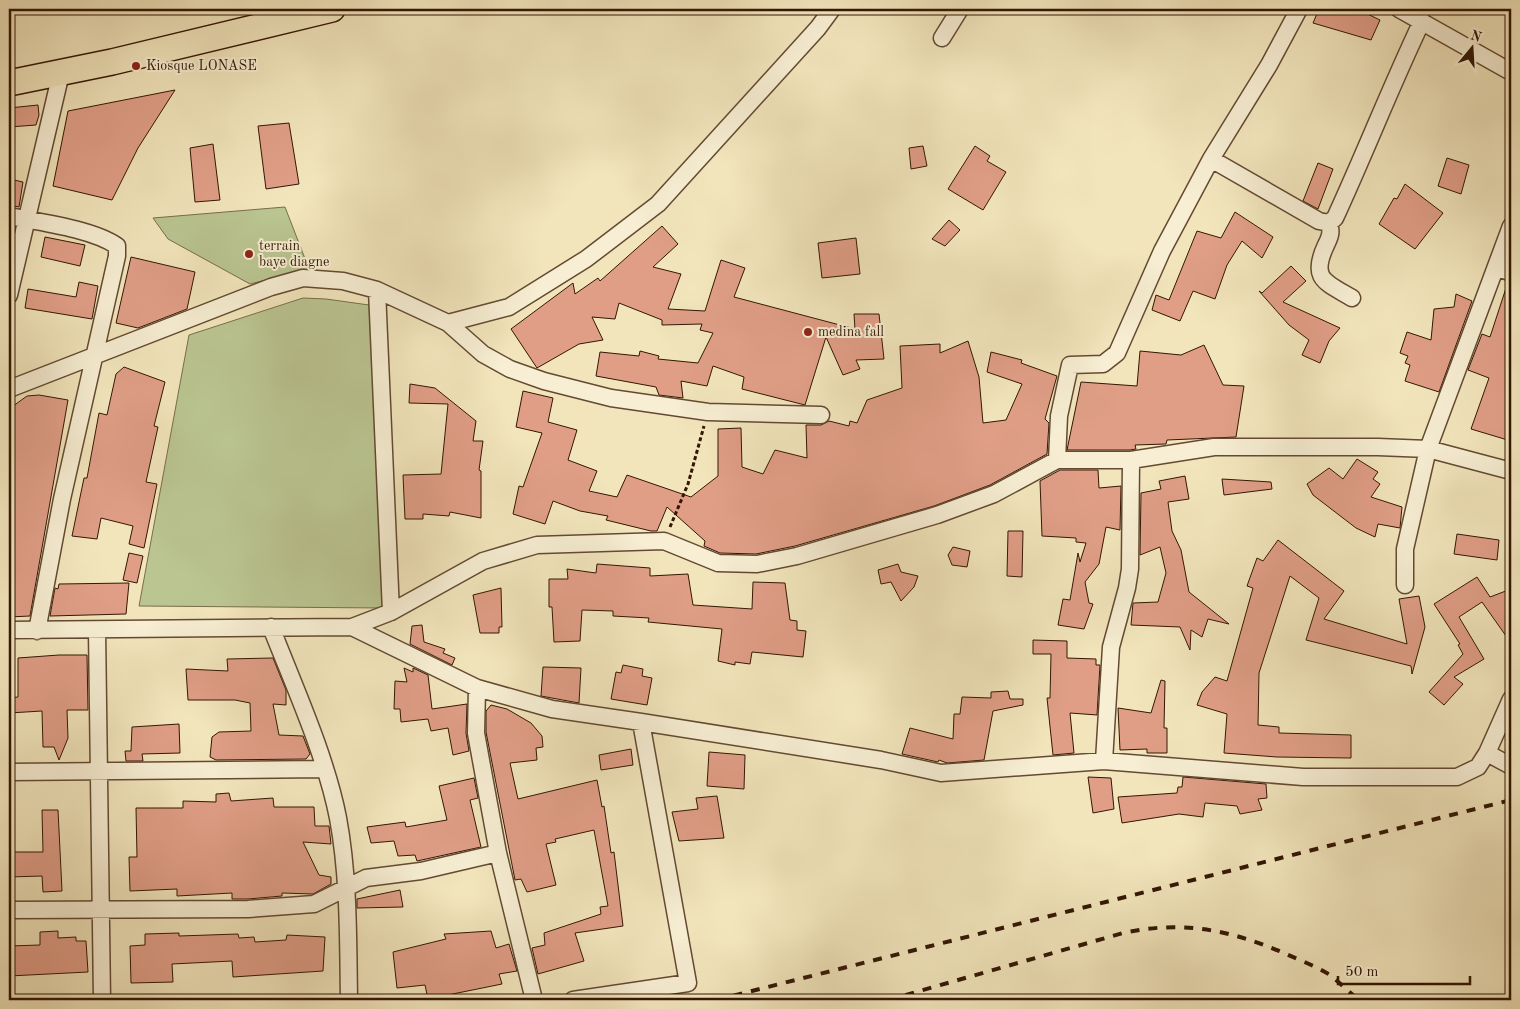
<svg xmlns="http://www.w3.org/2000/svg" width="1520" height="1009" viewBox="0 0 1520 1009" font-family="'Old Standard TT',serif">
	<rect width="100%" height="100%" fill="#f2e5bc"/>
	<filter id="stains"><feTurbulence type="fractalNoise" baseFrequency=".004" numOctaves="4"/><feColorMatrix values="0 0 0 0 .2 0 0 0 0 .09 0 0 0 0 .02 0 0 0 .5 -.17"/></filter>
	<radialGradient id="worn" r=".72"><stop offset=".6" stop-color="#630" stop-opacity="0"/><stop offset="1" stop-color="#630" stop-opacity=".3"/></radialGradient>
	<path fill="#bac591" stroke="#766e4a" d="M 285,207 L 309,269 L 250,284 L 168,239 L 153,218 Z
		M 303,298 L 326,299 L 369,305 L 384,608 L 139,606 L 189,335 Z"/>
	<path fill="#e09e87" stroke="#331603" d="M 1319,9 L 1357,9 L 1380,20 L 1371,40 L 1313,23 Z
		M 175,90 L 138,148 L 112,200 L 53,186 L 68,111 Z
		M 38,105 L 39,115 L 36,125 L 9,127 L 9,108 Z
		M 289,123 L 299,184 L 266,189 L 258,126 Z
		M 213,144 L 220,200 L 195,202 L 190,148 Z
		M 923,146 L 927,166 L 911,169 L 909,148 Z
		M 975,146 L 990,156 L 987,161 L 1006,172 L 983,210 L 948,189 Z
		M 1447,158 L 1469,165 L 1461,194 L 1438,186 Z
		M 1318,163 L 1333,169 L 1318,209 L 1303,201 Z
		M 9,179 L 23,182 L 19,207 L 9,205 Z
		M 1405,184 L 1443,213 L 1415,249 L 1379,224 L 1394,198 L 1397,199 Z
		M 1235,212 L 1273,237 L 1262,258 L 1242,241 L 1227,265 L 1215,299 L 1193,291 L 1180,321 L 1152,310 L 1156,295 L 1169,300 L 1197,231 L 1221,238 Z
		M 949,220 L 960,230 L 945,246 L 932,239 Z
		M 662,226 L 678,244 L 653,267 L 681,274 L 668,309 L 705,311 L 721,260 L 745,268 L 734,297 L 855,329 L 854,314 L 879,314 L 884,359 L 856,360 L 860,369 L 843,375 L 826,337 L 805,405 L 742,389 L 744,377 L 713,366 L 707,386 L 681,381 L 683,398 L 659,395 L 656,387 L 596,376 L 600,352 L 639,356 L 640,351 L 659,356 L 658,359 L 698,363 L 713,333 L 700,330 L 702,324 L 662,325 L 662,320 L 619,303 L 615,319 L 592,317 L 603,340 L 579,344 L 537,368 L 511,329 L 573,283 L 575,294 L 598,278 L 600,281 Z
		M 45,237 L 85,245 L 80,266 L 41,257 Z
		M 856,238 L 860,274 L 822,278 L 818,243 Z
		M 131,257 L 195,272 L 187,309 L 138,328 L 116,323 Z
		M 1291,266 L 1306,281 L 1283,302 L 1340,328 L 1329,341 L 1320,363 L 1302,355 L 1309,340 L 1289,325 L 1259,291 L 1262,293 Z
		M 79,282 L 98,286 L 92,319 L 25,308 L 28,289 L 76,297 Z
		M 1508,282 L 1511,283 L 1511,380 L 1506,395 L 1511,397 L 1511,441 L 1471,429 L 1489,378 L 1468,370 L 1482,334 L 1490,337 Z
		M 1456,294 L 1472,301 L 1439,392 L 1405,381 L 1410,365 L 1405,363 L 1408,356 L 1400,353 L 1407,332 L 1431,340 L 1434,309 L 1454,307 Z
		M 968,341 L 979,377 L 983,423 L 1006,420 L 1022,384 L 987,372 L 991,352 L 1022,360 L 1021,363 L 1057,376 L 1045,419 L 1049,423 L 1047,454 L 990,485 L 934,506 L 795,546 L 756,554 L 720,553 L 704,546 L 705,541 L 667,507 L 657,531 L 651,531 L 606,520 L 608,516 L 580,511 L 553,501 L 545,524 L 513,514 L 519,486 L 523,487 L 542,433 L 516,427 L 523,391 L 553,398 L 548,422 L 577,430 L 568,460 L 597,471 L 589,491 L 617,497 L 627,475 L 691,497 L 718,476 L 718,429 L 741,428 L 742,467 L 763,474 L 775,450 L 807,458 L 806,425 L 821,425 L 829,421 L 849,426 L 850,421 L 857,423 L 867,400 L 902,388 L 900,346 L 940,344 L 940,353 Z
		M 1204,345 L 1223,385 L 1244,386 L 1236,437 L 1167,440 L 1166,444 L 1135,445 L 1136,449 L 1130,450 L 1067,450 L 1081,382 L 1137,386 L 1140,351 L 1181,355 Z
		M 124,367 L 165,382 L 154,426 L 158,427 L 146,482 L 157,484 L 144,548 L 129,544 L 133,526 L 101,518 L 97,539 L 72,536 L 84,478 L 87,478 L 99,413 L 107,415 L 116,374 Z
		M 410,384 L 435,388 L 476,421 L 473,441 L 483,441 L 479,470 L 481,471 L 481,518 L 450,512 L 449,516 L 423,514 L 423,519 L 405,519 L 403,475 L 441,474 L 448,404 L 409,403 Z
		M 39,395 L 68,400 L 30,616 L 9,617 L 9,409 L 27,396 Z
		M 1357,459 L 1378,472 L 1373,479 L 1380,484 L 1371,497 L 1402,507 L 1400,528 L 1378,524 L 1375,537 L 1356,528 L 1313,495 L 1307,484 L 1329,468 L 1343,479 Z
		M 1060,470 L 1098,470 L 1099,488 L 1121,486 L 1120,530 L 1106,527 L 1099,564 L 1085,582 L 1089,603 L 1093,604 L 1084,629 L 1058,625 L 1063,599 L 1070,600 L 1078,553 L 1080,562 L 1086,543 L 1076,542 L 1076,538 L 1042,536 L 1040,481 Z
		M 1185,476 L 1189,499 L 1168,502 L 1172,531 L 1181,550 L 1189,592 L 1229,624 L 1208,619 L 1202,637 L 1191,630 L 1190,650 L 1180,627 L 1131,625 L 1133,603 L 1158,602 L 1166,573 L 1160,547 L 1140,555 L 1141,493 L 1161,489 L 1159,481 Z
		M 1222,479 L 1271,482 L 1272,489 L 1224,495 Z
		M 1008,531 L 1023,531 L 1022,577 L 1007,576 Z
		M 1457,534 L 1499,540 L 1497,560 L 1454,554 Z
		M 1278,540 L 1344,591 L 1324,619 L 1407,644 L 1399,599 L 1419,596 L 1425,627 L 1412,674 L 1411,666 L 1306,640 L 1319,598 L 1290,576 L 1259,673 L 1258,725 L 1279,727 L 1279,733 L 1351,735 L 1351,758 L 1277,757 L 1224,753 L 1227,714 L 1197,705 L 1202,692 L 1215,677 L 1227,681 L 1253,588 L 1247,586 L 1257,558 L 1263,561 Z
		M 953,547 L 970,551 L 967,567 L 952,565 L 948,555 Z
		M 129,553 L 143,556 L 137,583 L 123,580 Z
		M 597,564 L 650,568 L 650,576 L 688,574 L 693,605 L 752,609 L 753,582 L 785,583 L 790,620 L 797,621 L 797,630 L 806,631 L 803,657 L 752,652 L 750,664 L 735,662 L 735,665 L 718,661 L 722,629 L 648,622 L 649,618 L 613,616 L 613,611 L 582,610 L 580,641 L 554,642 L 552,607 L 549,607 L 549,579 L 568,579 L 567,569 L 596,573 Z
		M 898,564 L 901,572 L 918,576 L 914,587 L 901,601 L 891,582 L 881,584 L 878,570 Z
		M 1477,577 L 1490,597 L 1511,589 L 1511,643 L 1482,602 L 1459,617 L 1484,659 L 1454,677 L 1463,684 L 1444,705 L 1429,692 L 1463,654 L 1458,645 L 1460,644 L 1434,604 Z
		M 129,583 L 126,614 L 50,616 L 55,588 L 58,589 L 59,584 Z
		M 501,588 L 502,627 L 499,627 L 499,633 L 480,633 L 473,595 Z
		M 422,625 L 424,642 L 445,649 L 443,653 L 455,658 L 452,665 L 410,644 L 412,626 Z
		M 1033,640 L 1067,641 L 1067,658 L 1096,659 L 1096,665 L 1100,665 L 1097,715 L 1070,713 L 1074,753 L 1053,755 L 1047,698 L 1050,698 L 1051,654 L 1033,654 Z
		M 59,655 L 87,655 L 88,710 L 67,710 L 68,738 L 59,760 L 54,747 L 43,747 L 42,711 L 9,713 L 9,698 L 18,697 L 18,658 Z
		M 273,658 L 286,690 L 286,705 L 273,704 L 279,735 L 303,736 L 310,754 L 306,759 L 216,760 L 210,757 L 212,737 L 219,732 L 251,731 L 250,703 L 235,700 L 188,700 L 186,669 L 228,671 L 227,659 Z
		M 623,665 L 643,669 L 642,676 L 652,678 L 647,705 L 611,699 L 616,672 L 621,673 Z
		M 543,667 L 581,668 L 579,703 L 541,696 Z
		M 404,668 L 413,672 L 413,668 L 428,675 L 432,709 L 467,704 L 466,733 L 469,751 L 453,755 L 448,728 L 431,731 L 428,719 L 401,722 L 400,709 L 394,709 L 395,681 L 407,682 Z
		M 1161,680 L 1165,681 L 1164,728 L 1167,728 L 1167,753 L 1147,753 L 1147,749 L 1120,750 L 1118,708 L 1151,713 Z
		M 1008,691 L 1010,699 L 1023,699 L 1023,705 L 993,711 L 984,760 L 947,763 L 939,760 L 938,762 L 902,754 L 910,728 L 953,739 L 954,714 L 960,714 L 962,697 L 991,698 L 991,692 Z
		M 491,705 L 507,709 L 531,723 L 542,736 L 543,747 L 536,748 L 537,760 L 510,763 L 518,799 L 597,780 L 602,807 L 604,806 L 611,853 L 614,852 L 623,926 L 575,933 L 584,961 L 538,974 L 532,948 L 545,945 L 544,933 L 601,914 L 600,907 L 608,906 L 594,830 L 555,839 L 556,842 L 546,844 L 556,885 L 527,892 L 521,879 L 515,880 L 486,732 L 486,711 Z
		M 179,724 L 180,753 L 142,754 L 143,761 L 126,761 L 125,751 L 131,751 L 132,727 Z
		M 631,749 L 633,765 L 601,770 L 599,755 Z
		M 709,752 L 745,755 L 744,789 L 707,786 Z
		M 1088,777 L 1111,778 L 1114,809 L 1093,813 Z
		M 1183,777 L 1266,784 L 1267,798 L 1258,799 L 1262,810 L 1240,814 L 1237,806 L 1205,803 L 1203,817 L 1179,814 L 1122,823 L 1118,797 L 1177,793 L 1178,787 L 1182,787 Z
		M 474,778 L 478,798 L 470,800 L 481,847 L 417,861 L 415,855 L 398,856 L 394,841 L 371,843 L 367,827 L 405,822 L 406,827 L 447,820 L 439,786 Z
		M 229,793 L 231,801 L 273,798 L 274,807 L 314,807 L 315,826 L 329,826 L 331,844 L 303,842 L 319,875 L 331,877 L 331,884 L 313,894 L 282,893 L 282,896 L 248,899 L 232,899 L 232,893 L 177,896 L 177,889 L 130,891 L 129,857 L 137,857 L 136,808 L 183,808 L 183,801 L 216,802 L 216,794 Z
		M 717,796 L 724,838 L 679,841 L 672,812 L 698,809 L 696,798 Z
		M 42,810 L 58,810 L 62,891 L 43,892 L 42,876 L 9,877 L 9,852 L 43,852 Z
		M 400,890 L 403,907 L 357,908 L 357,899 Z
		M 58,931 L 58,938 L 76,937 L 76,941 L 86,941 L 88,972 L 9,976 L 9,946 L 40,945 L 40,932 Z
		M 491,931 L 496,948 L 509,944 L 517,971 L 499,974 L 502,984 L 428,999 L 425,985 L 397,988 L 393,952 L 446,939 L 444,934 Z
		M 179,933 L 179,936 L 238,934 L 239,938 L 254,937 L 255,942 L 286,940 L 287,935 L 325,937 L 323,971 L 233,977 L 232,961 L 172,964 L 173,982 L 131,983 L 130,946 L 145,945 L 145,934 Z"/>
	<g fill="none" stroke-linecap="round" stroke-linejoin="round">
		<g stroke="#634a31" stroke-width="19">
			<path id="minor" d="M 1399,9 L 1511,72
				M 942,38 L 960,9
				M 1211,159 L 1269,65 L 1299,9
				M 9,216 C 39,222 93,229 117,246 L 117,256 L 62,499 L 37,631
				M 1329,223 C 1332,232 1330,237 1326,245 C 1310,279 1325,282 1352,298
				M 1497,267 L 1511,273
				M 377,290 L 391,612
				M 9,295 L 61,73
				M 448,323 L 509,307 L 586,259 L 658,204 L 818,28 L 832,9
				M 9,389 L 271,287 L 303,278 L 343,281 L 377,290 L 448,323 L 483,354 L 510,369 L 544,381 L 611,398 L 708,412 L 821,415
				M 1057,460 L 1059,416 L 1070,365 L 1103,364 L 1117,353 L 1162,251 L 1211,159 L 1319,221 L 1329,223 L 1335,218 C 1365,153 1391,86 1422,21
				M 1405,585 L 1405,549 L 1428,449 L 1511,226
				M 271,627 C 294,686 326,756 338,818 C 349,877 348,940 349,1000
				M 352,627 L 477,688 L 476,733 L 480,755 L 498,853 L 534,1000
				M 9,630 L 352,627 L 391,612 L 483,561 L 537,545 L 664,541 L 718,563 L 757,564 L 797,556 L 937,515 L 994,494 L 1057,460 L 1131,460 L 1214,447 L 1378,447 L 1428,449 L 1511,471
				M 97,630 L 102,1000
				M 477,688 L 552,709 L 641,722 L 688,983 L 573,1000
				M 641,722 L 881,760 L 941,773 L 1104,761 L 1303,777 L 1457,777 L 1478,767 L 1487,753 L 1511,699
				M 1487,753 L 1511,766
				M 1104,761 L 1111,647 L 1127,588 L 1130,569 L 1131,460
				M 9,772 L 324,769
				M 9,910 L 248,909 L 314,904 L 366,878 L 421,871 L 498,853"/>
		</g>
		<g stroke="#331603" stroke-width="28">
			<path id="primary" d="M 9,83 L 112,62 L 332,9"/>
		</g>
		<path stroke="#331603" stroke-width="3" stroke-dasharray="4 2.5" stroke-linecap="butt" d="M 670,527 L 688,484 L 704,426"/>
		<use href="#minor" stroke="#f7eed3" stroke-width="16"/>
		<use href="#primary" stroke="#f2e5bc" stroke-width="25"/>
		<path stroke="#331603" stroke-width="4" stroke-dasharray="9 9" stroke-linecap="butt" d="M 716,1000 L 1511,800
			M 888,1000 L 1123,933 C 1182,920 1230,930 1284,953 C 1299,960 1316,966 1330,975 C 1340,983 1349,992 1359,1000"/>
	</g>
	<g fill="#8f2418" stroke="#f7eed3" stroke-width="2">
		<circle cx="136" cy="66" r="5"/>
		<circle cx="249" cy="254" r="5"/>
		<circle cx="808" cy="332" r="5"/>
	</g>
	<g text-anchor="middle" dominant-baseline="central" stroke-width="4" stroke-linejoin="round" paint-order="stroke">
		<g font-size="14" fill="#331603" stroke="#f7eed3" text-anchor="start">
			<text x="146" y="66">Kiosque LONASE</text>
			<text x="259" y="246">terrain<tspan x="259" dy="16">baye diagne</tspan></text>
			<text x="818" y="332">medina fall</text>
		</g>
	</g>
	<rect width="1520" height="1009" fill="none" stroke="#f2e5bc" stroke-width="30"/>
	<rect x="10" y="10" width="1500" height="989" fill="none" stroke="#331603" stroke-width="2.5"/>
	<rect x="15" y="15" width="1490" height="979" fill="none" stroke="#331603"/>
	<g transform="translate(1472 48) rotate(18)" stroke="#f7eed3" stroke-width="4" paint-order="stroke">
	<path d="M0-4L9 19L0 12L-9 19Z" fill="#331603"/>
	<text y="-8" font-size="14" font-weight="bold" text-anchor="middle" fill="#331603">N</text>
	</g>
	<path d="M1338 976v8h132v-8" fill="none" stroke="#331603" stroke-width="2.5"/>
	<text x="1345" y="976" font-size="15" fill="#331603" stroke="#f7eed3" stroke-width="4" paint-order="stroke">50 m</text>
	<rect width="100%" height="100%" filter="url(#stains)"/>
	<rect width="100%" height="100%" fill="url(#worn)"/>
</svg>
